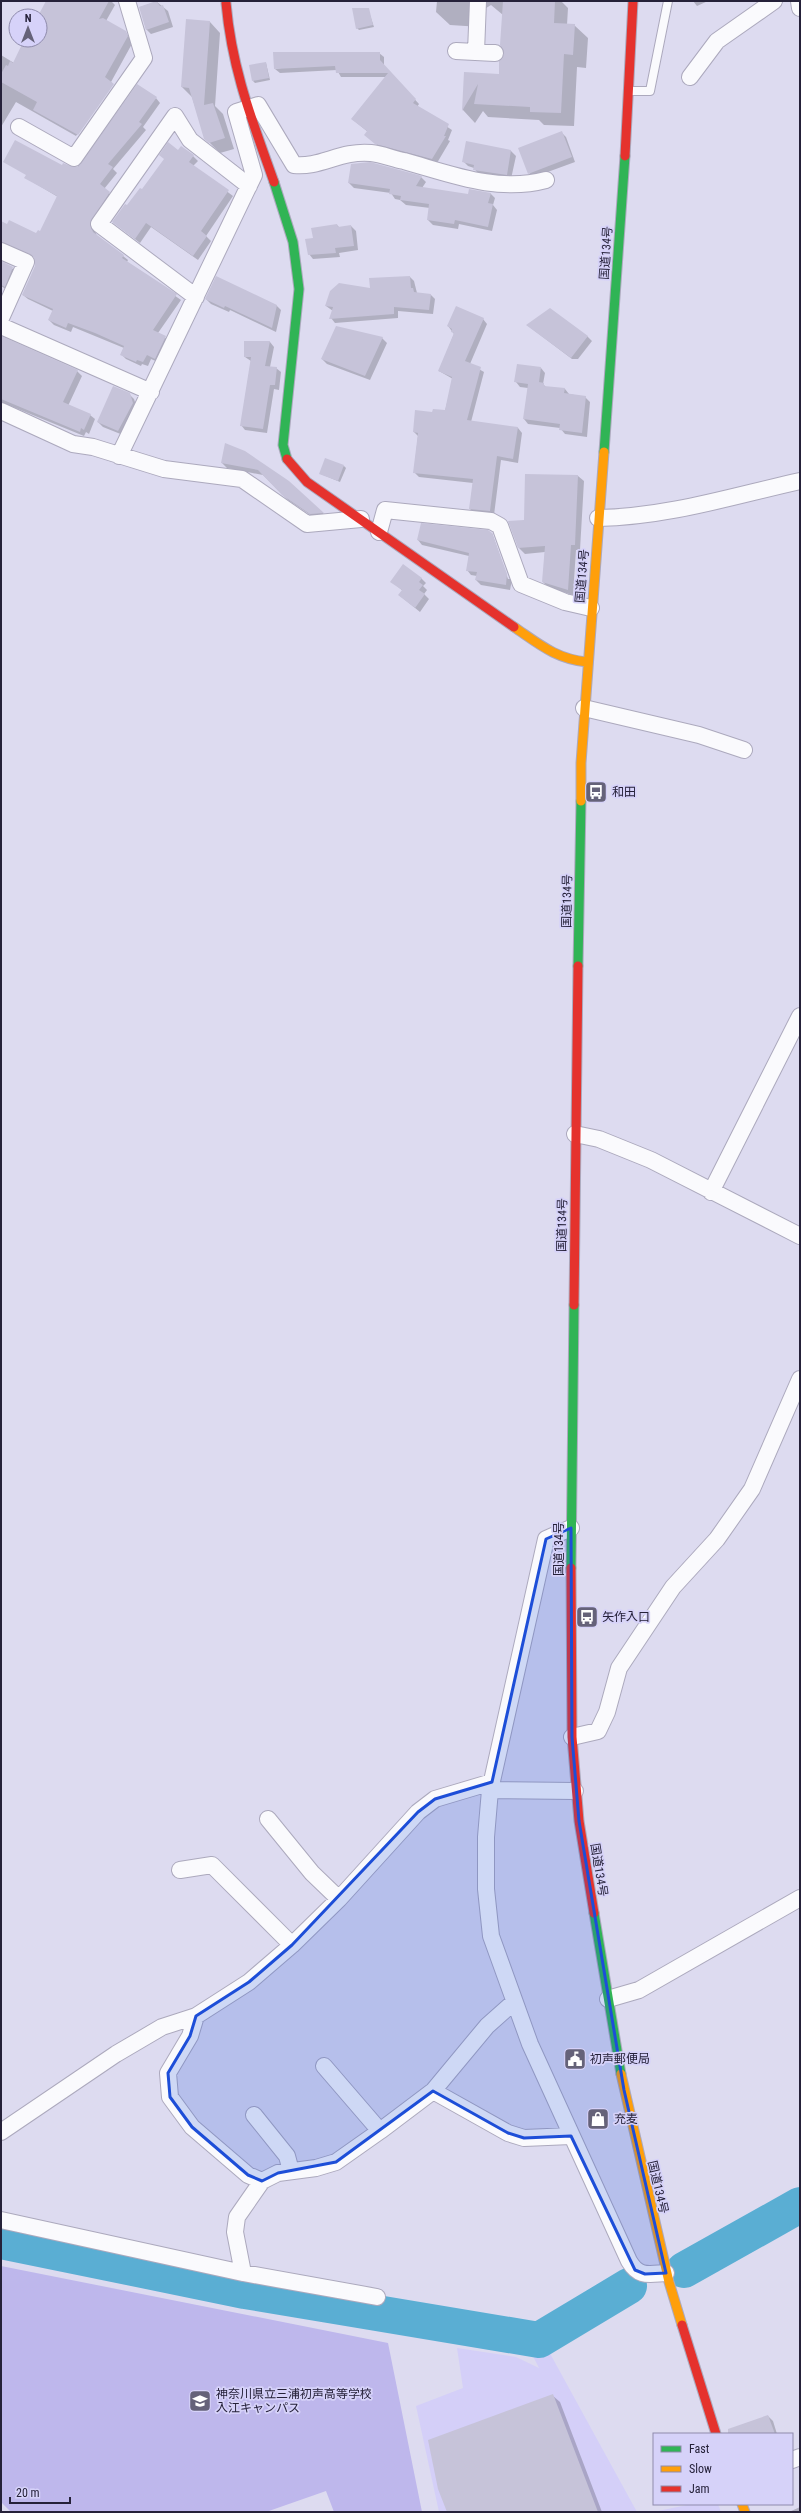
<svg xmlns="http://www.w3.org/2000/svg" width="801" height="2513" viewBox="0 0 801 2513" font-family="'Roboto Condensed','Noto Sans JP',sans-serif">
	<rect width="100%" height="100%" fill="#dddbf0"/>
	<path fill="#d4cff8" d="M 457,2348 L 516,2357 L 539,2368 L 533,2356 L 547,2348 L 637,2512 L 439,2512 L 416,2406 L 463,2388 Z
		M 692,2504 L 718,2504 L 721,2512 L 653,2512 Z"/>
	<path fill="#beb7ec" d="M 1,2266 L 388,2343 L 422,2512 L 334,2512 L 326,2491 L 266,2512 L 11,2512 L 1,2502 Z"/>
	<path fill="#0003" d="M 47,1 L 111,1 L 115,5 L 106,21 L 125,32 L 133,42 L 111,82 L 113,84 L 76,136 L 16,102 L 1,127 L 1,55 L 14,63 L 26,40 L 40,40 L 39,16 Z
		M 437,1 L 561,1 L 568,8 L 567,25 L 574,25 L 588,38 L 586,68 L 577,67 L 574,126 L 544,125 L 539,120 L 488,117 L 483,111 L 475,123 L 463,110 L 465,73 L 500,75 L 506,54 L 503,15 L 491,5 L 483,10 L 481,27 L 450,25 L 436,12 Z
		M 693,1 L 708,1 L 697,6 Z
		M 157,2 L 168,11 L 173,27 L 151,34 L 146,29 L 140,7 Z
		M 368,9 L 374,27 L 359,30 L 357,28 Z
		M 187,20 L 210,22 L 220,33 L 215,106 L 223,114 L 234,149 L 220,153 L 205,138 L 192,97 L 182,87 Z
		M 379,53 L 384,57 L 384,66 L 419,104 L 417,107 L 452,130 L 448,140 L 450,141 L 437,163 L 381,148 L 370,139 L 368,132 L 352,119 L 386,77 L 341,77 L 337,70 L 280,73 L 275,69 Z
		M 266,63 L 270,80 L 255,83 L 253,81 Z
		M 115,85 L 120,90 L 84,140 L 78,137 Z
		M 156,98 L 160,103 L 143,127 L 146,130 L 113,169 L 117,173 L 104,189 L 114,198 L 94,229 L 97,236 L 123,256 L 128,260 L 127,262 L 181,300 L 158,333 L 170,341 L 160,363 L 151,359 L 148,366 L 142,364 L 141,366 L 126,359 L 121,354 L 124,348 L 73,327 L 71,332 L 54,325 L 49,320 L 53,311 L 28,299 L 23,295 L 36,266 L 35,257 L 10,246 L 1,247 L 1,226 L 37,234 L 41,233 L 58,197 L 26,178 L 62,166 L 74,169 L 82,164 Z
		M 561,132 L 566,137 L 575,162 L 534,177 L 529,173 Z
		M 467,143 L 511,151 L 516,156 L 511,179 L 479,175 L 474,168 L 468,166 L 464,162 Z
		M 193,156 L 198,161 L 193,166 L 233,196 L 206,236 L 211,241 L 198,260 L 151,227 L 140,243 L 113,222 L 142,191 Z
		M 421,177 L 426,182 L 422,188 L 468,195 L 490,193 L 495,198 L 493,205 L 497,210 L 492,231 L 459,224 L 458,229 L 433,225 L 428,220 L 430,208 L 406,205 L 400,200 L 395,199 L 391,193 L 354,188 L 349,183 Z
		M 337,225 L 340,228 L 351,226 L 356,231 L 358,250 L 339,253 L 340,257 L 313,259 L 309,254 L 314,239 Z
		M 1,262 L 18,272 L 9,291 L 1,286 Z
		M 410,277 L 414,281 L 417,293 L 431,295 L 435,299 L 433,314 L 398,311 L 398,318 L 335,323 L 331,318 L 333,311 L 326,306 Z
		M 206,299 L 276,305 L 281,310 L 276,332 L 230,310 L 229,312 L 211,304 Z
		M 483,319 L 487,324 L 470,364 L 484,372 L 471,422 L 518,428 L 522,433 L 518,463 L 501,460 L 494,515 L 474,513 L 470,509 L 473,483 L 419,477 L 414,472 L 418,436 L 414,432 L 433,413 L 445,411 L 453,379 L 439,371 L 454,334 L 448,326 Z
		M 527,325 L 587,336 L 592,341 L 578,359 L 572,359 Z
		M 382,338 L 387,343 L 370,380 L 327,364 L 322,359 Z
		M 245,342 L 270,342 L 274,347 L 270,367 L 276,368 L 281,372 L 279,390 L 274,389 L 267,433 L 245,430 L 241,425 L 251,361 L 245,357 Z
		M 1,347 L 77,371 L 82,376 L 68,406 L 90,415 L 95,419 L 89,434 L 86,432 L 84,436 L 1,402 Z
		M 541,368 L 545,373 L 543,384 L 546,387 L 565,389 L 569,394 L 585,397 L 590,402 L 587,437 L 565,434 L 560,428 L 528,424 L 524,419 L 528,388 L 520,387 L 516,382 Z
		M 129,394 L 134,399 L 137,408 L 123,435 L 103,427 L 98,422 Z
		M 226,444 L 289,482 L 327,517 L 315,518 L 288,500 L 263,475 L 227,468 L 222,463 Z
		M 344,466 L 346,468 L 340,482 L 321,474 Z
		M 526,475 L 578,476 L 584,481 L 580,550 L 576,550 L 573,595 L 549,588 L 543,582 L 545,552 L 525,554 L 519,548 L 525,521 Z
		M 492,533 L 508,579 L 510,579 L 495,536 L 512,580 L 510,590 L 481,585 L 476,580 L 477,576 L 471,575 L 467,570 L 469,556 L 422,545 L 418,540 Z
		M 421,578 L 426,583 L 423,586 L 427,590 L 424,594 L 429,599 L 420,612 L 399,595 L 403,591 L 391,581 Z
		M 552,2395 L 560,2402 L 602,2512 L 448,2512 Z
		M 768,2416 L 773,2421 L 777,2434 L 740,2434 Z
		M 800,2507 L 800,2512 L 789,2512 Z"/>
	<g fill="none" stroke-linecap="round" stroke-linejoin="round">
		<path stroke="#5aaed3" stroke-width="36" d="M 1,2241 L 245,2291 L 539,2340 L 629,2286
			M 684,2270 L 800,2205"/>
	</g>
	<path fill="#c6c3d9" d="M 46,1 L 109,1 L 99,19 L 103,18 L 126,31 L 128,36 L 105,77 L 114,84 L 78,135 L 33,110 L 37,102 L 1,82 L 1,74 L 6,65 L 8,66 L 10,61 L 13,63 L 24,40 L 40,40 L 40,16 L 38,16 Z
		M 156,1 L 160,6 L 163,5 L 169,22 L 146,30 L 139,7 Z
		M 503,1 L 555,1 L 554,23 L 575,24 L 573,55 L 564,54 L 561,113 L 530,112 L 530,107 L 474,104 L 478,84 L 462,111 L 464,72 L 499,74 L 499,61 L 504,54 L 500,45 Z
		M 352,8 L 369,8 L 373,25 L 356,29 Z
		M 186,19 L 210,21 L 204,105 L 213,103 L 225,138 L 209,143 L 204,139 L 189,88 L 181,87 Z
		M 273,52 L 380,52 L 380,60 L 416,99 L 413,103 L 449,124 L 444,136 L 446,136 L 432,159 L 375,144 L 364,135 L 367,131 L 351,119 L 388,73 L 336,73 L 335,66 L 274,69 Z
		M 266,62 L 269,78 L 252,81 L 249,65 Z
		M 137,84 L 157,97 L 139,122 L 142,124 L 108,164 L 113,167 L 100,184 L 110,192 L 90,223 L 93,232 L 124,255 L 122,258 L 177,294 L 153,330 L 166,336 L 155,359 L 147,355 L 143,362 L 137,360 L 136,362 L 120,355 L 124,346 L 95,333 L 68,323 L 66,328 L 48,320 L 53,309 L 22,295 L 35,266 L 34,257 L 1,242 L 1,221 L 7,224 L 9,220 L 36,233 L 38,230 L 40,231 L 57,196 L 24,178 L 26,175 L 3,162 L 15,140 L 62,165 L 63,163 L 73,167 L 78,167 Z
		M 562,131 L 572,157 L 528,174 L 518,148 Z
		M 466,141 L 511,150 L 507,175 L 473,170 L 474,165 L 462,162 Z
		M 168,142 L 178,150 L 181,146 L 194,155 L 189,162 L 229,190 L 201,231 L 207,236 L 193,256 L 146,223 L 135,239 L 112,222 L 125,204 L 127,205 L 140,188 L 142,189 L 164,159 L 159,155 Z
		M 370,162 L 422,176 L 416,186 L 468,194 L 469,189 L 491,193 L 488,203 L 493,204 L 488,227 L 455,220 L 454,224 L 427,220 L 429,204 L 400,200 L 401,196 L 389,194 L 390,189 L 348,183 L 351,164 Z
		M 337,224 L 338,227 L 351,225 L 354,246 L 335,248 L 336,253 L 308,255 L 305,239 L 313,238 L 311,228 Z
		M 1,261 L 13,267 L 5,287 L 1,285 Z
		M 216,276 L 277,305 L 272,328 L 225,306 L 224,308 L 205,299 Z
		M 410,276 L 411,288 L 413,288 L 414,292 L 431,294 L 429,310 L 394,307 L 394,314 L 329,319 L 333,307 L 325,306 L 330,291 L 339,283 L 370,288 L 369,278 Z
		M 456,306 L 484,318 L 465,361 L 481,367 L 467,420 L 518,427 L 513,459 L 497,456 L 490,511 L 469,509 L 473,479 L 413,473 L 418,433 L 413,432 L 415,410 L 432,412 L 433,409 L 445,410 L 452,377 L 438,371 L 454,333 L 451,332 L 452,329 L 447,326 Z
		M 550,308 L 588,336 L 571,358 L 526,325 Z
		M 336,326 L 383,337 L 365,376 L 321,359 Z
		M 1,336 L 78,370 L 63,402 L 91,414 L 84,430 L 81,428 L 80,432 L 1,399 Z
		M 244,341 L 270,341 L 265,366 L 277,367 L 275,385 L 270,385 L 263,429 L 240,426 L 251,357 L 244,357 Z
		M 517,364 L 541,367 L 539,382 L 544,383 L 544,386 L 565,388 L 564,393 L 586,396 L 582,433 L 559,430 L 560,424 L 523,419 L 528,384 L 514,382 Z
		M 113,386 L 130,393 L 133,403 L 118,431 L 97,422 Z
		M 225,443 L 245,451 L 289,481 L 324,513 L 310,514 L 282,495 L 258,470 L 221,463 Z
		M 325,458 L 344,465 L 338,481 L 319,474 Z
		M 525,474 L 578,475 L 575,545 L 571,545 L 568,590 L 542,582 L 545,546 L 518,548 L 508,521 L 524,520 Z
		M 421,523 L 488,530 L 492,533 L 507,574 L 506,585 L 475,580 L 477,572 L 466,571 L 469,553 L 417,540 Z
		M 403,564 L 422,578 L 419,582 L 423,585 L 419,590 L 425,594 L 415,608 L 398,595 L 402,590 L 390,582 Z
		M 553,2394 L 598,2512 L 447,2512 L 438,2489 L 428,2440 Z
		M 768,2415 L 775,2434 L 728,2434 L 728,2429 Z"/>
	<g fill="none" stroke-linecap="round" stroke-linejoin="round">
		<g stroke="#aca9bd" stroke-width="10">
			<path id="lane" d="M 631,91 L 650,91 L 668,1"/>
		</g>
		<g stroke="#aca9bd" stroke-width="18">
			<path id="street" d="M 799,1 L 800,8
				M 456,51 L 495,53
				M 476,52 L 478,1
				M 690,77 L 717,41 L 774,1
				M 19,127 L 74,158 L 144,58 L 127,1
				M 1,251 L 26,262 L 1,318
				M 196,297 L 99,224 L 175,116 L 190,140 L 249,186
				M 1,326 L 151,392
				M 1,411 L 73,444 L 93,447 L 164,469 L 242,479 L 307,524 L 361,519
				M 119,456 L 254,175 L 236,112 L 258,105 L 294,165 C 320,168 341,150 371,153 C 382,154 393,159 404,161 C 451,174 497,193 546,180
				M 598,518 C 667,517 733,496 800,481
				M 379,532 L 385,510 L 491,521 L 500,526 L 521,584 L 565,602 L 591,608
				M 584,708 L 699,735 L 744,750
				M 575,1134 L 599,1139 L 651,1160 L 800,1236
				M 711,1192 L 800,1016
				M 571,1528 L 546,1539 L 490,1790 L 486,1837 L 486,1889 L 491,1936 L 530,2044 L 629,2261 C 639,2278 649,2274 666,2273
				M 572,1737 L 598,1731 L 607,1712 L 619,1668 L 673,1587 L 717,1539 L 752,1489 L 800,1379
				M 490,1790 L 575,1791
				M 268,1819 L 312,1873 L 339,1899
				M 180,1870 L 212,1865 L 292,1945
				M 608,1999 L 639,1990 L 800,1898
				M 196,2016 L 190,2036 L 168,2073 L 170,2097 L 192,2127 L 248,2175 L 262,2181
				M 324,2066 L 380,2131
				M 433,2091 L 508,2133 L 524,2138 L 571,2136
				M 254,2115 L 287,2156 L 291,2171
				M 1,2132 L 116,2054 L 162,2027 L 196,2016 L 249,1982 L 292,1945 L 339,1899 L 418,1812 L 435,1799 L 492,1782
				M 1,2220 L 243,2273 L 377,2297
				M 243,2273 L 235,2232 L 237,2217 L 262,2181 L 278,2173 L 316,2168 L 336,2162 L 380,2131 L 433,2091 L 487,2026 L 514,2002
				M 792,2460 L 800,2457"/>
		</g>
		<g stroke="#aca9bd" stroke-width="11">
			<path id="fast" d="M 274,182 L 293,242 L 299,289 L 283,445 L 287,459
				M 604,452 L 625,156
				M 578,966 L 581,801
				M 571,1568 L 574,1305
				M 594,1913 L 621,2074"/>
		</g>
		<g stroke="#aca9bd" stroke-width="11">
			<path id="slow" d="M 514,627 C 539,644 556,659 587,662
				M 581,801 L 581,763 L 604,452
				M 621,2074 L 669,2282 L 682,2325
				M 742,2504 L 745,2512"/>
		</g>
		<g stroke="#aca9bd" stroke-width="11">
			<path id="jam" d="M 226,3 C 232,70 252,120 274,182
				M 625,156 L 633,1
				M 287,459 L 307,482 L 514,627
				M 574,1305 L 578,966
				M 571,1568 L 572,1737 L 579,1821 L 594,1913
				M 682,2325 L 716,2434"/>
		</g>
		<use href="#lane" stroke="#fafafd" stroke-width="8"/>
		<use href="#street" stroke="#fafafd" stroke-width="16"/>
		<use href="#fast" stroke="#30b455" stroke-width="9"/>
		<use href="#slow" stroke="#ff9f0a" stroke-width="9"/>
		<use href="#jam" stroke="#e5322d" stroke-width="9"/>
	</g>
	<path fill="#1d4ed8" fill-opacity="0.2" stroke="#1d4ed8" stroke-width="3" stroke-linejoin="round" d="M 571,1528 L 572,1737 L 579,1821 L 624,2090 L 666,2273 L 645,2274 L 635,2270 L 571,2136 L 524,2138 L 508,2133 L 433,2091 L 336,2162 L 278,2173 L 262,2181 L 248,2175 L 192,2127 L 170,2097 L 168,2073 L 190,2036 L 196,2016 L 249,1982 L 292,1945 L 418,1812 L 435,1799 L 492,1782 L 546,1539 Z"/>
	<defs>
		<g id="bus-square" transform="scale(1.15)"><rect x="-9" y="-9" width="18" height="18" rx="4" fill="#656279" stroke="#d6d2f9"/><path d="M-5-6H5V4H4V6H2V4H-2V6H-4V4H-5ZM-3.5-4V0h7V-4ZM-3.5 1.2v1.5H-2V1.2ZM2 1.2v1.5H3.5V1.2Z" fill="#fff"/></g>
		<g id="civic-square" transform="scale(1.15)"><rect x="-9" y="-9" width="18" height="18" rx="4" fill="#656279" stroke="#d6d2f9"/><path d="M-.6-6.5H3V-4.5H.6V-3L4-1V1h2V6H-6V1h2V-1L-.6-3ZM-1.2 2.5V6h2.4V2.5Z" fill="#fff"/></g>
		<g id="shop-square" transform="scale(1.15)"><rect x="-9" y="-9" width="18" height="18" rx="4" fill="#656279" stroke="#d6d2f9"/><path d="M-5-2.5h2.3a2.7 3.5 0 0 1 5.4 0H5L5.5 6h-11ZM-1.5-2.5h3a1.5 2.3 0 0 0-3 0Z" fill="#fff"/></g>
		<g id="school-square" transform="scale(1.15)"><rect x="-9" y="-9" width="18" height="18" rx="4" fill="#656279" stroke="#d6d2f9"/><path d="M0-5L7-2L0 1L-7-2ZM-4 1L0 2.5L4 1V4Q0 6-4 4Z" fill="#fff"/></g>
	</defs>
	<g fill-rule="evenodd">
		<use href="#bus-square" x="596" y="792"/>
		<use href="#bus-square" x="587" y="1617"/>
		<use href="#civic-square" x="575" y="2059"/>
		<use href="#shop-square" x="598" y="2119"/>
		<use href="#school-square" x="200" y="2401"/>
	</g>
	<g text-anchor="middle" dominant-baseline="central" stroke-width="3.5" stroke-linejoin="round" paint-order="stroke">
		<g font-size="12" fill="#252139" stroke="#d6d2f9">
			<text transform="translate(606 253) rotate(-86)">国道134号</text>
			<text transform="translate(582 576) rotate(-85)">国道134号</text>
			<text transform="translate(567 901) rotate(-89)">国道134号</text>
			<text transform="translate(562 1225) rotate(-89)">国道134号</text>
			<text transform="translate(559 1549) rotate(-90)">国道134号</text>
			<text transform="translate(599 1870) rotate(81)">国道134号</text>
			<text transform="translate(658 2187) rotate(77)">国道134号</text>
		</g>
		<g font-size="12" fill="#252139" stroke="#d6d2f9" text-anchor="start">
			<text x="612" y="792">和田</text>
			<text x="602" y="1617">矢作入口</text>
			<text x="590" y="2059">初声郵便局</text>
			<text x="614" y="2119">充麦</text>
			<text x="216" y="2394">神奈川県立三浦初声高等学校<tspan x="216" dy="14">入江キャンパス</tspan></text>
		</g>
	</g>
	<rect width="801" height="2513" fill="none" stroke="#252139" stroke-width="4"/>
	<rect x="653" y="2433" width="140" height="72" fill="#d6d2f9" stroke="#8f8bac"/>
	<rect x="661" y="2446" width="20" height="6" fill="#30b455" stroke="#8f8bac"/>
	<text x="689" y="2453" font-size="12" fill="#252139">Fast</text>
	<rect x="661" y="2466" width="20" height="6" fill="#ff9f0a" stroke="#8f8bac"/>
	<text x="689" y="2473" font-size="12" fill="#252139">Slow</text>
	<rect x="661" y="2486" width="20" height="6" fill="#e5322d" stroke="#8f8bac"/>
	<text x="689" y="2493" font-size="12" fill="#252139">Jam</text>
	<g transform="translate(28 28)"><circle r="19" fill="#d6d2f9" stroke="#8f8bac"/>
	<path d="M0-3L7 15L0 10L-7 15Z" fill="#656279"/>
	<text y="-6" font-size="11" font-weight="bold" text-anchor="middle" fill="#252139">N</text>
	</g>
	<path d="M10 2497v6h60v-6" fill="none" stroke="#252139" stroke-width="2"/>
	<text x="16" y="2497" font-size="12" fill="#252139" stroke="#d6d2f9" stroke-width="3" paint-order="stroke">20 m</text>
</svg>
